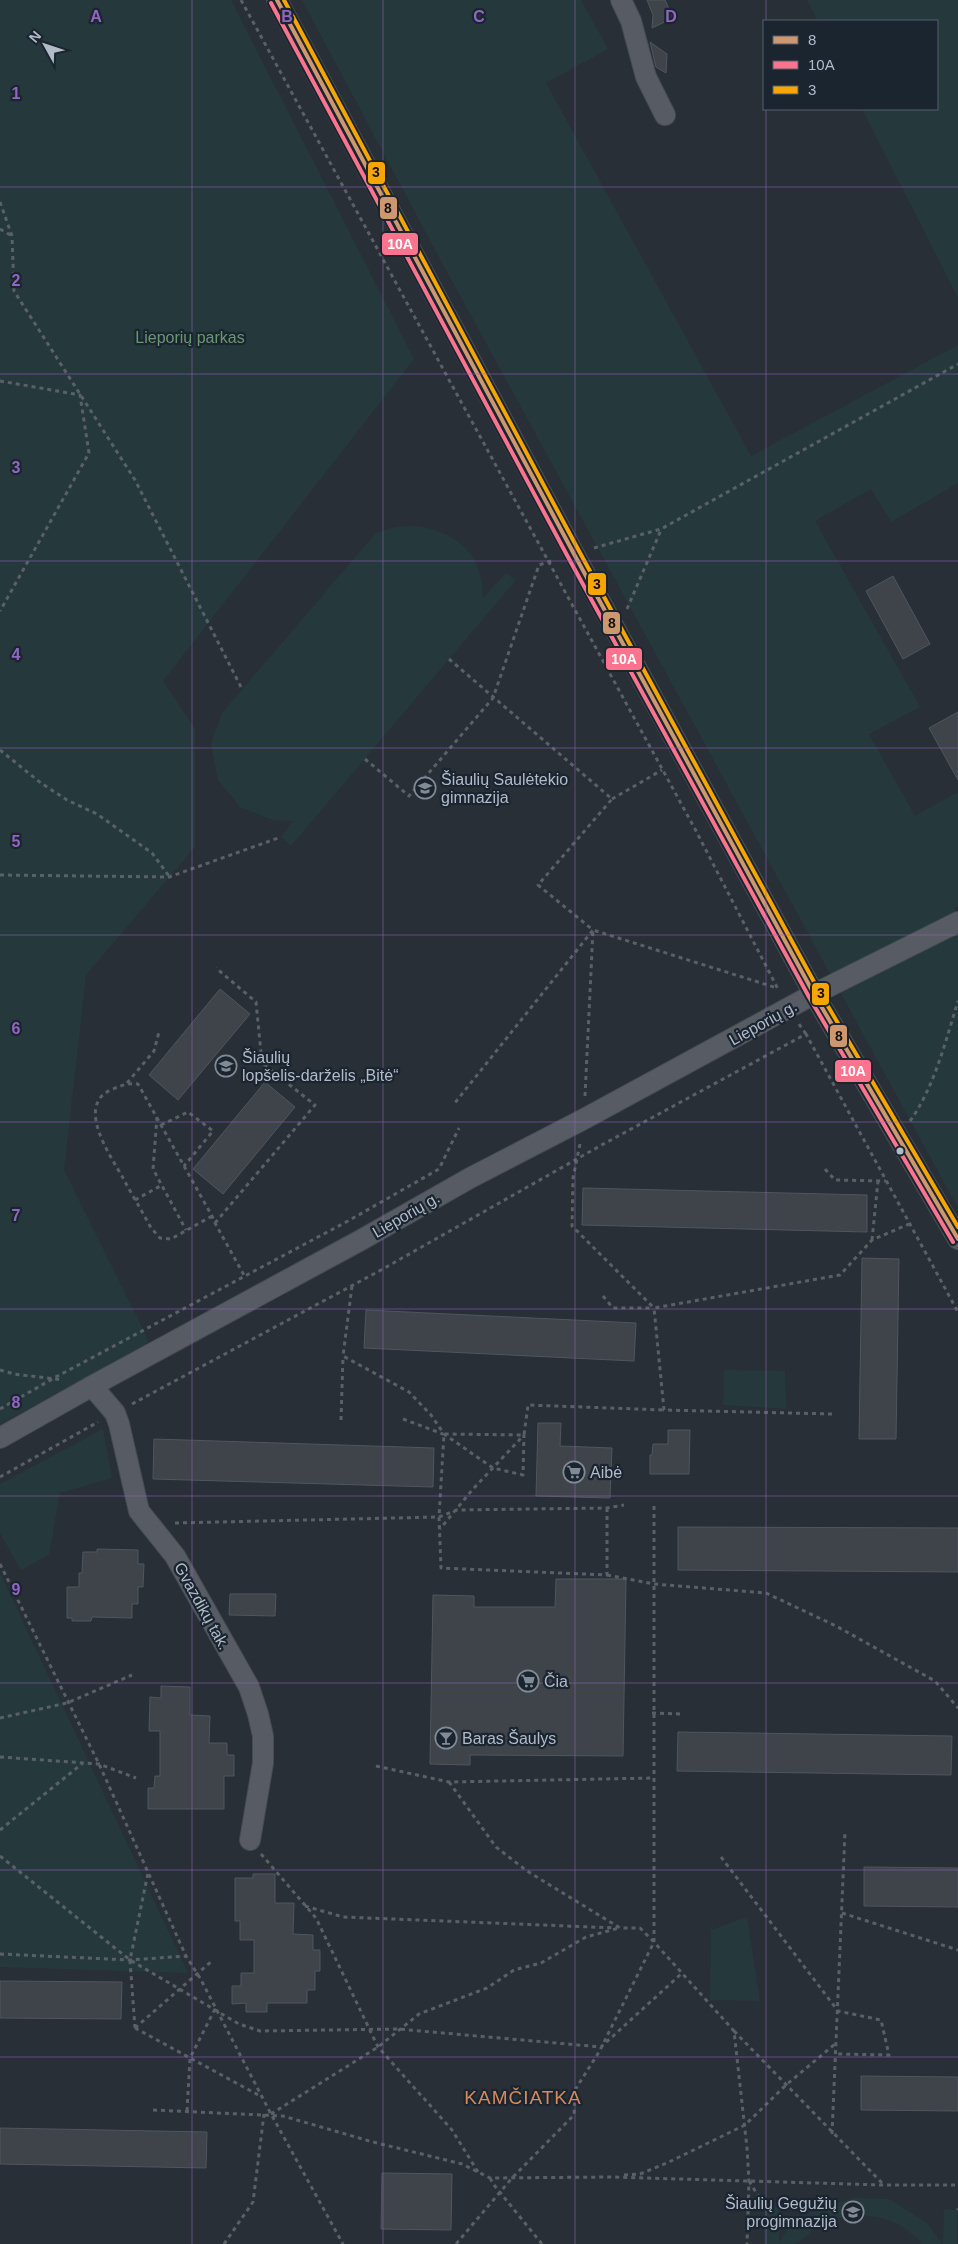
<svg xmlns="http://www.w3.org/2000/svg" width="958" height="2244" viewBox="0 0 958 2244" font-family="Helvetica,sans-serif">
	<rect width="100%" height="100%" fill="#282f36"/>
	<path fill="#25393c" d="M 0,0 L 231,0 L 414,359 L 163,681 L 195,729 L 195,847 L 86,975 L 64,1170 L 144,1331 L 148,1343 L 0,1424 Z
		M 302,0 L 581,0 L 608,49 L 546,83 L 751,456 L 958,345 L 958,483 L 891,522 L 871,489 L 815,521 L 920,707 L 869,734 L 915,816 L 958,792 L 958,906 L 954,908 L 958,916 L 958,1208 L 426,233 Z
		M 807,0 L 958,0 L 958,298 L 862,109 L 937,109 L 937,21 L 818,21 Z
		M 418,526 C 458,533 483,554 483,598 L 506,573 L 516,580 L 291,846 L 281,837 L 293,821 L 273,820 L 240,807 L 218,780 L 211,744 L 222,713 L 376,533 L 395,527 Z
		M 724,1370 L 785,1371 L 786,1409 L 723,1405 Z
		M 103,1429 L 112,1478 L 60,1493 L 49,1555 L 21,1570 L 0,1533 L 0,1484 Z
		M 0,1573 L 188,1973 L 0,1967 Z
		M 747,1917 L 760,2001 L 710,2000 L 711,1930 Z
		M 856,2198 L 889,2199 L 927,2223 L 942,2244 L 922,2244 C 897,2214 858,2209 823,2223 C 813,2227 804,2241 795,2244 C 788,2244 773,2244 764,2244 L 765,2207 L 779,2207 L 779,2243 L 789,2227 L 817,2208 Z
		M 944,2209 L 957,2210 L 957,2244 L 943,2244 Z"/>
	<path fill="#3f444a" stroke="#50565e" d="M 647,0 L 665,0 L 673,18 L 652,28 L 653,15 Z
		M 650,42 L 667,54 L 666,73 L 656,67 Z
		M 893,576 L 930,644 L 903,659 L 866,591 Z
		M 958,712 L 958,780 L 929,728 Z
		M 220,989 L 250,1014 L 178,1100 L 149,1075 Z
		M 265,1082 L 295,1107 L 223,1194 L 193,1169 Z
		M 583,1188 L 867,1195 L 867,1232 L 582,1225 Z
		M 862,1258 L 899,1259 L 896,1439 L 859,1439 Z
		M 366,1310 L 636,1323 L 634,1361 L 364,1348 Z
		M 538,1423 L 561,1423 L 560,1446 L 612,1448 L 610,1498 L 536,1496 Z
		M 668,1430 L 690,1430 L 689,1474 L 650,1474 L 650,1455 L 652,1455 L 653,1444 L 668,1444 Z
		M 154,1439 L 434,1448 L 433,1487 L 153,1479 Z
		M 678,1527 L 958,1528 L 958,1572 L 678,1570 Z
		M 97,1549 L 138,1550 L 138,1564 L 144,1564 L 143,1587 L 138,1587 L 138,1604 L 132,1604 L 132,1618 L 92,1617 L 91,1621 L 72,1621 L 72,1618 L 67,1618 L 67,1587 L 79,1587 L 79,1573 L 82,1573 L 83,1552 L 97,1552 Z
		M 556,1579 L 626,1579 L 623,1756 L 470,1755 L 470,1765 L 430,1764 L 433,1595 L 474,1596 L 474,1607 L 555,1607 Z
		M 230,1594 L 276,1594 L 275,1616 L 229,1615 Z
		M 161,1686 L 190,1687 L 190,1715 L 210,1716 L 209,1743 L 227,1743 L 227,1755 L 234,1755 L 234,1776 L 224,1776 L 224,1809 L 148,1809 L 148,1788 L 154,1788 L 155,1776 L 160,1776 L 160,1731 L 149,1731 L 150,1697 L 161,1698 Z
		M 678,1732 L 952,1736 L 951,1775 L 677,1771 Z
		M 864,1867 L 958,1868 L 958,1907 L 864,1906 Z
		M 253,1874 L 275,1874 L 275,1903 L 294,1903 L 293,1934 L 313,1935 L 313,1950 L 320,1950 L 320,1971 L 315,1971 L 315,1990 L 307,1990 L 307,2003 L 267,2003 L 267,2012 L 246,2012 L 246,2003 L 232,2004 L 232,1986 L 241,1986 L 241,1973 L 254,1973 L 254,1940 L 240,1940 L 240,1921 L 235,1921 L 235,1878 L 253,1878 Z
		M 0,1981 L 122,1982 L 121,2019 L 0,2018 Z
		M 861,2076 L 958,2077 L 958,2111 L 861,2110 Z
		M 0,2128 L 207,2132 L 206,2168 L 0,2164 Z
		M 382,2173 L 452,2174 L 451,2230 L 381,2229 Z"/>
	<g fill="none" stroke-linecap="round" stroke-linejoin="round">
		<g stroke="#464b51" stroke-width="22">
			<path id="minor" d="M 277,0 L 574,554 L 814,994 L 958,1239
				M 621,0 L 631,21 L 646,77 L 665,115
				M 92,1386 L 115,1413 L 119,1424 L 139,1511 L 175,1556 L 249,1687 L 258,1714 L 263,1736 L 263,1763 L 250,1840
				M 0,1438 L 92,1386 L 361,1240 L 470,1178 L 584,1119 L 814,994 L 958,922"/>
		</g>
		<path stroke="#596166" stroke-width="3" stroke-dasharray="4 4" stroke-linecap="butt" d="M 241,0 L 695,829 L 779,991
			M 0,202 L 12,236 L 14,291 L 135,480 L 242,689
			M 0,229 L 12,236
			M 0,381 L 80,395 L 89,453 L 0,611
			M 594,548 L 661,529 L 958,364
			M 627,609 L 661,530
			M 449,659 L 612,799 L 538,885 L 593,930 L 454,1104
			M 0,750 L 41,783 L 67,800 L 97,814 L 152,853 L 169,876
			M 365,759 L 409,796 L 493,698 L 539,565 L 554,560
			M 612,799 L 662,770
			M 0,875 L 169,877 L 281,837
			M 799,1024 L 806,1034
			M 127,1083 L 154,1051 L 159,1032
			M 585,1096 L 593,930 L 777,988
			M 157,1117 L 153,1169 L 186,1230
			M 910,1121 C 934,1088 946,1040 958,1001
			M 161,1125 L 188,1112 L 213,1131 L 184,1166
			M 580,1144 L 573,1178 L 572,1226 L 654,1308
			M 825,1169 L 835,1180 L 886,1181
			M 135,1200 L 162,1185
			M 212,1216 L 171,1239 L 160,1238 L 151,1228 C 142,1211 132,1195 123,1178 C 110,1155 74,1104 113,1089 C 122,1085 128,1083 138,1084 L 212,1216 L 215,1223 L 245,1277
			M 215,1223 L 315,1105 L 262,1063 L 256,1002 L 216,968
			M 872,1240 L 878,1181
			M 352,1286 L 343,1356 L 409,1392 L 431,1415 L 444,1434 L 493,1468 L 523,1475 L 524,1435 L 473,1489 L 440,1529
			M 603,1296 L 613,1308 L 653,1308
			M 0,1370 L 14,1374 L 63,1380
			M 132,1404 L 381,1270 L 598,1147 L 806,1034 L 958,1312
			M 0,1409 L 54,1378 L 348,1221 L 439,1169 L 459,1128
			M 832,1414 L 664,1410 L 654,1308 L 840,1275 L 872,1240 L 909,1224
			M 403,1419 L 443,1434
			M 341,1420 L 343,1356
			M 0,1477 L 98,1422
			M 654,1506 L 654,1942 L 734,2031 L 747,2148 L 749,2181 L 747,2244
			M 607,1508 L 607,1575 L 441,1568 L 439,1517 L 444,1434 L 524,1435 L 528,1405 L 664,1410
			M 175,1523 L 439,1517 L 457,1510 L 607,1508 L 624,1505
			M 0,1564 L 99,1764 L 186,1956 L 200,1978 L 271,2114 L 343,2244
			M 607,1575 L 654,1584 L 766,1593 L 836,1626 L 935,1681 L 958,1708
			M 652,1713 L 683,1714
			M 0,1718 L 67,1703 L 132,1675
			M 0,1757 L 99,1764 L 136,1778
			M 376,1766 L 449,1782 L 654,1778
			M 449,1782 L 496,1847 L 527,1871 L 620,1928 L 640,1928 L 654,1942 L 599,2052 L 575,2090 L 574,2115 L 512,2178 L 456,2244
			M 0,1830 L 83,1763
			M 261,1854 L 316,1918 L 378,2047 L 452,2130 L 478,2172
			M 0,1856 L 130,1960 L 239,2024 L 260,2031 L 398,2029 L 601,2047 L 681,1974
			M 721,1857 L 838,2011 L 881,2020 L 889,2055 L 836,2054
			M 305,1906 L 343,1917 L 617,1928
			M 842,1913 L 958,1950
			M 0,1954 L 130,1960 L 186,1956
			M 135,2028 L 130,1960 L 148,1873
			M 135,2028 L 262,2097
			M 135,2028 L 213,1960
			M 734,2031 L 883,2184
			M 153,2110 L 283,2116 L 373,2142 L 462,2164 L 490,2178 L 611,2177 L 883,2185 L 958,2185
			M 187,2111 L 190,2058 L 215,2009
			M 271,2114 L 378,2047 L 419,2014 L 487,1988 L 514,1970 L 541,1963 L 586,1937 L 619,1928
			M 832,2134 L 845,1832
			M 624,2175 L 640,2174 L 667,2163 L 745,2125 L 786,2085 L 835,2044
			M 490,2178 L 494,2185 L 542,2244
			M 749,2181 L 765,2207
			M 957,2210 L 958,2209
			M 224,2244 L 253,2202 L 264,2114"/>
		<use href="#minor" stroke="#575c64" stroke-width="20"/>
		<g stroke="#1b2530" stroke-width="8">
			<path id="bus-1" d="M 277,0 L 574,554 L 814,994 L 958,1239"/>
		</g>
		<g stroke="#1b2530" stroke-width="8">
			<path id="bus-2" d="M 271,3 L 568,557 L 809,997 L 953,1242"/>
		</g>
		<g stroke="#1b2530" stroke-width="8">
			<path id="bus-3" d="M 284,0 L 579,551 L 819,991 L 958,1227"/>
		</g>
		<use href="#bus-1" stroke="#cd976f" stroke-width="4"/>
		<use href="#bus-2" stroke="#fc738d" stroke-width="4"/>
		<use href="#bus-3" stroke="#f7a600" stroke-width="4"/>
	</g>
	<path fill="none" stroke="#9165c3" stroke-width="1" stroke-opacity="0.55" d="M 192,0 L 192,2244M 383,0 L 383,2244M 575,0 L 575,2244M 766,0 L 766,21M 766,109 L 766,2244M 0,187 L 958,187M 0,374 L 958,374M 0,561 L 958,561M 0,748 L 958,748M 0,935 L 958,935M 0,1122 L 958,1122M 0,1309 L 958,1309M 0,1496 L 958,1496M 0,1683 L 958,1683M 0,1870 L 958,1870M 0,2057 L 958,2057"/>
	<defs>
		<g id="school-ring" transform="scale(1.125)"><circle r="9.5" fill="#1b2530" stroke="#818a95" stroke-width="1.5"/><path d="M0-5L7-2L0 1L-7-2ZM-4 1L0 2.5L4 1V4Q0 6-4 4Z" fill="#818a95"/></g>
		<g id="supermarket-ring" transform="scale(1.125)"><circle r="9.5" fill="#1b2530" stroke="#818a95" stroke-width="1.5"/><path d="M-6-5.5h2.5l.6 2H6L4.5 2H-2.5L-4.4-4H-6ZM-1.5 3.2a1.3 1.3 0 1 0 .1 0ZM3 3.2a1.3 1.3 0 1 0 .1 0Z" fill="#818a95"/></g>
		<g id="bar-ring" transform="scale(1.125)"><circle r="9.5" fill="#1b2530" stroke="#818a95" stroke-width="1.5"/><path d="M-6-5H6L.8 .8V4.5H3.5V6h-7V4.5H-.8V.8Z" fill="#818a95"/></g>
	</defs>
	<g fill-rule="evenodd">
		<use href="#school-ring" x="425" y="788"/>
		<use href="#school-ring" x="226" y="1066"/>
		<use href="#supermarket-ring" x="574" y="1472"/>
		<use href="#supermarket-ring" x="528" y="1681"/>
		<use href="#bar-ring" x="446" y="1738"/>
		<use href="#school-ring" x="853" y="2212"/>
	</g>
	<circle fill="#b1bbc8" stroke="#1b2530" stroke-width="2" cx="900" cy="1151" r="4.5"/>
	<g text-anchor="middle" dominant-baseline="central" stroke-width="4.5" stroke-linejoin="round" paint-order="stroke">
		<g font-size="16" fill="#67996f" stroke="#1b2530">
			<text x="190" y="337">Lieporių parkas</text>
		</g>
		<g font-size="16" fill="#b1bbc8" stroke="#1b2530" text-anchor="start">
			<text x="441" y="779">Šiaulių Saulėtekio<tspan x="441" dy="18">gimnazija</tspan></text>
			<text x="242" y="1057">Šiaulių<tspan x="242" dy="18">lopšelis-darželis „Bitė“</tspan></text>
			<text x="590" y="1472">Aibė</text>
			<text x="544" y="1681">Čia</text>
			<text x="462" y="1738">Baras Šaulys</text>
			<text x="837" y="2203" text-anchor="end">Šiaulių Gegužių<tspan x="837" dy="18">progimnazija</tspan></text>
		</g>
		<g font-size="16" fill="#b1bbc8" stroke="#1b2530">
			<text transform="translate(763 1023) rotate(-29)">Lieporių g.</text>
			<text transform="translate(406 1215) rotate(-30)">Lieporių g.</text>
			<text transform="translate(202 1606) rotate(61)">Gvazdikų tak.</text>
		</g>
		<g font-size="19" letter-spacing="1" fill="#d7895c" stroke="#1b2530">
			<text x="523" y="2097">KAMČIATKA</text>
		</g>
	</g>
	<g font-size="16" text-anchor="middle" font-weight="bold" fill="#9165c3" stroke="#1b2530" stroke-width="4.5" stroke-linejoin="round" paint-order="stroke">
		<text x="96" y="22">A</text>
		<text x="287" y="22">B</text>
		<text x="479" y="22">C</text>
		<text x="671" y="22">D</text>
		<text x="16" y="99">1</text>
		<text x="16" y="286">2</text>
		<text x="16" y="473">3</text>
		<text x="16" y="660">4</text>
		<text x="16" y="847">5</text>
		<text x="16" y="1034">6</text>
		<text x="16" y="1221">7</text>
		<text x="16" y="1408">8</text>
		<text x="16" y="1595">9</text>
	</g>
	<g stroke="#1b2530" stroke-width="2">
		<rect x="367" y="161" width="19" height="24" rx="5" fill="#f7a600"/>
		<rect x="379" y="196" width="19" height="24" rx="5" fill="#cd976f"/>
		<rect x="381" y="232" width="38" height="24" rx="5" fill="#fc738d"/>
		<rect x="587" y="572" width="20" height="24" rx="5" fill="#f7a600"/>
		<rect x="602" y="611" width="19" height="24" rx="5" fill="#cd976f"/>
		<rect x="605" y="647" width="38" height="24" rx="5" fill="#fc738d"/>
		<rect x="811" y="982" width="19" height="24" rx="5" fill="#f7a600"/>
		<rect x="829" y="1024" width="19" height="24" rx="5" fill="#cd976f"/>
		<rect x="834" y="1059" width="38" height="24" rx="5" fill="#fc738d"/>
	</g>
	<g font-size="14" text-anchor="middle" font-weight="bold" fill="#fff">
		<text x="400" y="249">10A</text>
		<text x="624" y="664">10A</text>
		<text x="853" y="1076">10A</text>
	</g>
	<g font-size="14" text-anchor="middle" font-weight="bold" fill="#111">
		<text x="376" y="177">3</text>
		<text x="388" y="213">8</text>
		<text x="597" y="589">3</text>
		<text x="612" y="628">8</text>
		<text x="821" y="998">3</text>
		<text x="839" y="1041">8</text>
	</g>
	<rect x="763" y="20" width="175" height="90" fill="#1b2530" stroke="#57616d"/>
	<rect x="773" y="36" width="25" height="8" fill="#cd976f" stroke="#57616d"/>
	<text x="808" y="45" font-size="15" fill="#b1bbc8">8</text>
	<rect x="773" y="61" width="25" height="8" fill="#fc738d" stroke="#57616d"/>
	<text x="808" y="70" font-size="15" fill="#b1bbc8">10A</text>
	<rect x="773" y="86" width="25" height="8" fill="#f7a600" stroke="#57616d"/>
	<text x="808" y="95" font-size="15" fill="#b1bbc8">3</text>
	<g transform="translate(45 45) rotate(310)" stroke="#1b2530" stroke-width="4" paint-order="stroke">
	<path d="M0-4L9 19L0 12L-9 19Z" fill="#b1bbc8"/>
	<text y="-8" font-size="14" font-weight="bold" text-anchor="middle" fill="#b1bbc8">N</text>
	</g>
</svg>
